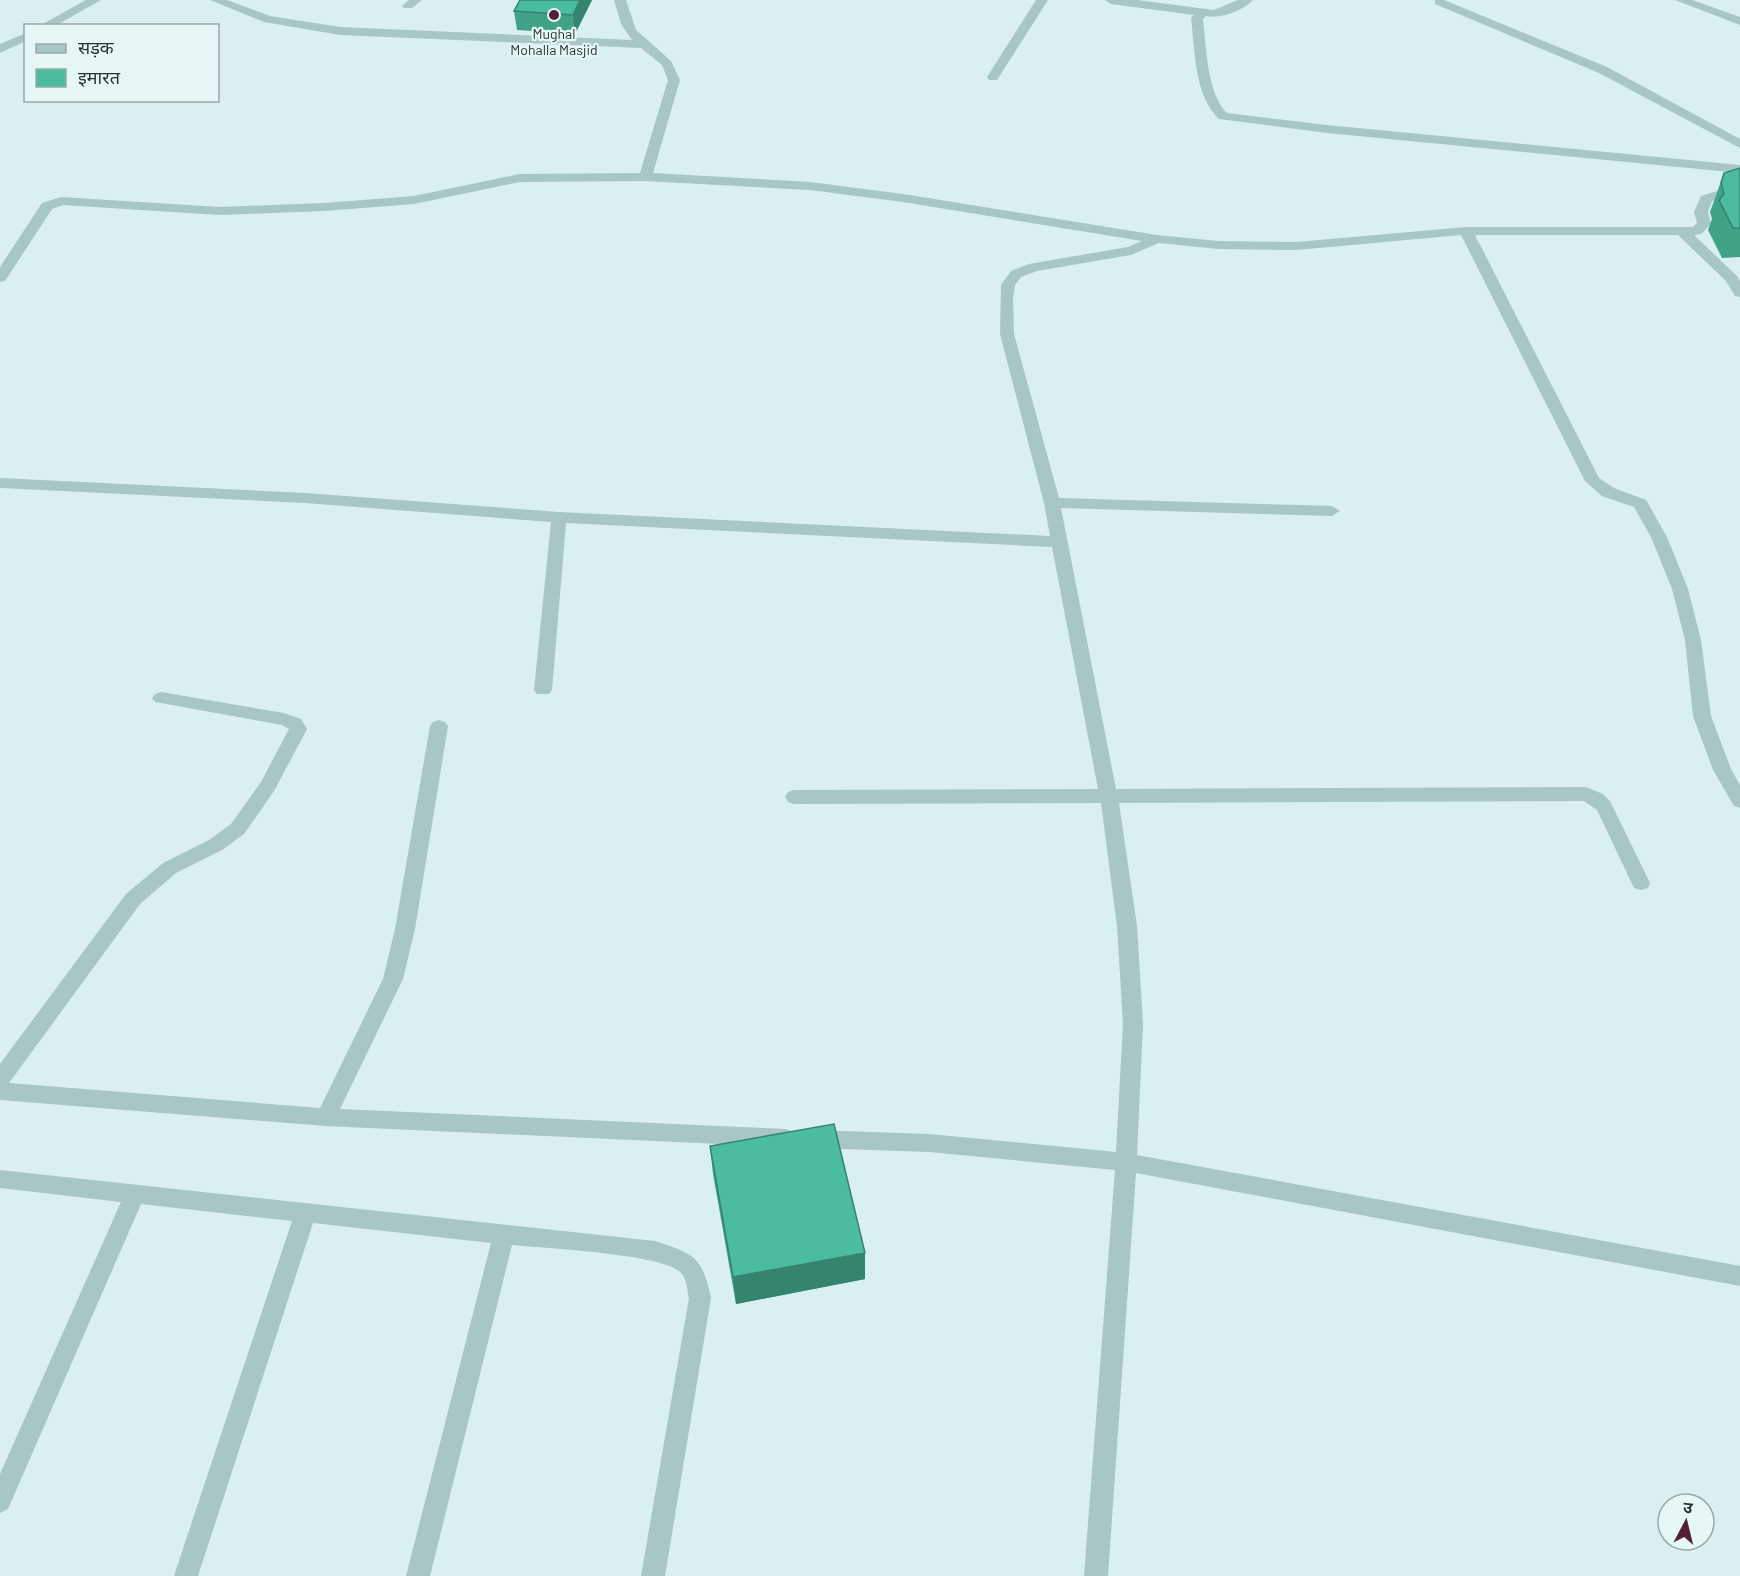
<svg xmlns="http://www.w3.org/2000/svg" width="1740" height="1576" viewBox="0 0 1740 1576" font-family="Barlow,'Noto Sans Devanagari',sans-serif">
	<rect width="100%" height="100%" fill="#daefef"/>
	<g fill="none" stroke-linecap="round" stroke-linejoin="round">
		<path fill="#a7c6c5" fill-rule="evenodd" d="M 86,0 L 101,0 L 55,26 L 39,26 Z
			M 210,0 L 227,0 L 270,16 L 340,27 L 632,40 L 621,24 L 614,0 L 626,0 L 636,30 L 671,61 L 680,80 L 653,173 L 810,182 L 903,194 L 1157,235 L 1218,241 L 1297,242 L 1466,227 L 1693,227 L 1697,223 L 1694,212 L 1701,196 L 1740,184 L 1740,192 L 1712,201 L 1708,212 L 1711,224 L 1701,234 L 1694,235 L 1737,276 L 1740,281 L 1740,297 L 1735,296 L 1726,281 L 1678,235 L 1475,235 L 1599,478 L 1614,488 L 1646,500 L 1667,537 L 1688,589 L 1701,640 L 1711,716 L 1731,769 L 1740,785 L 1740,808 L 1734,806 L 1713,770 L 1693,716 L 1685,640 L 1672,589 L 1651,537 L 1634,507 L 1602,496 L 1585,481 L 1461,235 L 1297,250 L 1218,249 L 1159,243 L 1131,255 L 1037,271 L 1021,277 L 1015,285 L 1013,299 L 1014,334 L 1059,498 L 1332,506 L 1340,511 L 1332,516 L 1061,508 L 1116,789 L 1586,787 L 1603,794 L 1610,801 L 1650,883 L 1648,888 L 1641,890 L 1634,888 L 1597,810 L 1584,801 L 1119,803 L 1137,926 L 1143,1024 L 1137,1155 L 1740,1266 L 1740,1286 L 1136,1173 L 1108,1576 L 1084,1576 L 1115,1170 L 929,1152 L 813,1148 L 806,1145 L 803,1139 L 806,1133 L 813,1130 L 929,1134 L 1116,1152 L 1123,1024 L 1117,926 L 1101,803 L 794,804 L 788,802 L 785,797 L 788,792 L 794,790 L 1098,789 L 1052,547 L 566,523 L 552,690 L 549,694 L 537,694 L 534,690 L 551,522 L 305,503 L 0,488 L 0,478 L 305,493 L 559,512 L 1050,536 L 1044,503 L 1000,334 L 1001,285 L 1011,271 L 1029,264 L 1128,247 L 1142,241 L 903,202 L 810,190 L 645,181 L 520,182 L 414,204 L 324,211 L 220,215 L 63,205 L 52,209 L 5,281 L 0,282 L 0,267 L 42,203 L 61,197 L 220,207 L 324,203 L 414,196 L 520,174 L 640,173 L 668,80 L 662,65 L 641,48 L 340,35 L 264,22 Z
			M 409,0 L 422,0 L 412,8 L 404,8 L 402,6 Z
			M 1036,0 L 1048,0 L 997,80 L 989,80 L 987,77 Z
			M 1105,0 L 1137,0 L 1214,10 L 1238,0 L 1253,0 C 1242,11 1222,19 1206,16 L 1203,19 C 1206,45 1207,94 1227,113 L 1327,125 L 1740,165 L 1740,173 L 1327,133 L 1219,119 C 1194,95 1195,50 1191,18 L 1194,15 L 1111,4 Z
			M 1435,0 L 1444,0 L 1607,67 L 1740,139 L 1740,148 L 1599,73 L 1435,4 Z
			M 1675,0 L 1692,0 L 1740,17 L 1740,25 Z
			M 26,33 L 26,41 L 0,53 L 0,44 Z
			M 161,692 L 284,713 L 301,719 L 307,729 L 274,791 L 244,834 L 222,850 L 176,873 L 140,904 L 9,1083 L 320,1108 L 383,979 L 395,929 L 430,726 L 433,722 L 439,720 L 445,722 L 448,726 L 415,929 L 403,979 L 340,1109 L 786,1129 L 793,1132 L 796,1138 L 793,1144 L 786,1147 L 326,1126 L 0,1100 L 0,1064 L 126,894 L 163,863 L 209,840 L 231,824 L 261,782 L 289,729 L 282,725 L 155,702 L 152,698 L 155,694 Z
			M 0,1170 L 655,1241 C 694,1254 702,1256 711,1298 L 665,1576 L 641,1576 L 689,1298 C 687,1290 687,1278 680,1272 C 662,1254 543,1248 512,1245 L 430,1576 L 406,1576 L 491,1243 L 313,1223 L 198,1576 L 174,1576 L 292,1221 L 141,1204 L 8,1509 L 0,1513 L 0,1474 L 121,1202 L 0,1188 Z"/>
	</g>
	<path fill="#40a388" d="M 592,0 L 575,34 L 517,30 L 514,11 Z
		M 1740,168 L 1740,257 L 1722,258 L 1708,230 L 1712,219 L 1710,212 L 1724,173 Z
		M 710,1146 L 865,1279 L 736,1304 L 713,1174 Z"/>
	<path fill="#34846f" d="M 580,0 L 592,0 L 575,34 L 573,15 Z
		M 865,1253 L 865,1279 L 736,1304 L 733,1277 Z"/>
	<path fill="#4bbd9e" stroke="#34846f" stroke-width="1.5" d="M 520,0 L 580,0 L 573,15 L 514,11 Z
		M 1740,168 L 1740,228 L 1733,228 L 1719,200 L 1724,194 L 1721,183 L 1724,173 Z
		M 834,1124 L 865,1253 L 733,1277 L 710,1146 Z"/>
	<circle fill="#522036" stroke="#e6f7f8" stroke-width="2" cx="554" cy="15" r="6"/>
	<g text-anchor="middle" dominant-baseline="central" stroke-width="4.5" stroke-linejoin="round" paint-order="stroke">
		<g font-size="14" fill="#273431" stroke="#e6f7f8">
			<text x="554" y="33">Mughal<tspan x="554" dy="16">Mohalla Masjid</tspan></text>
		</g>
	</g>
	<rect x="24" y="24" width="195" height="78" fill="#e6f7f8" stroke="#9aa9a8" stroke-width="1.5"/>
	<rect x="36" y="44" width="30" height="9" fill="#a7c6c5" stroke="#9aa9a8" stroke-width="1.5"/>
	<text x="78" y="54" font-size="18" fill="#273431">सड़क</text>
	<rect x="36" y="69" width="30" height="18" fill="#4bbd9e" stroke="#9aa9a8" stroke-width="1.5"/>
	<text x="78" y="84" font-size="18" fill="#273431">इमारत</text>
	<g transform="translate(1686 1522) rotate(7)"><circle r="28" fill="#e6f7f8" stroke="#9aa9a8" stroke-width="1.5"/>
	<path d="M0-4.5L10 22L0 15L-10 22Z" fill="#522036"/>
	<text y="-9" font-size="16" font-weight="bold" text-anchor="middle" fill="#273431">उ</text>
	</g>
</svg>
